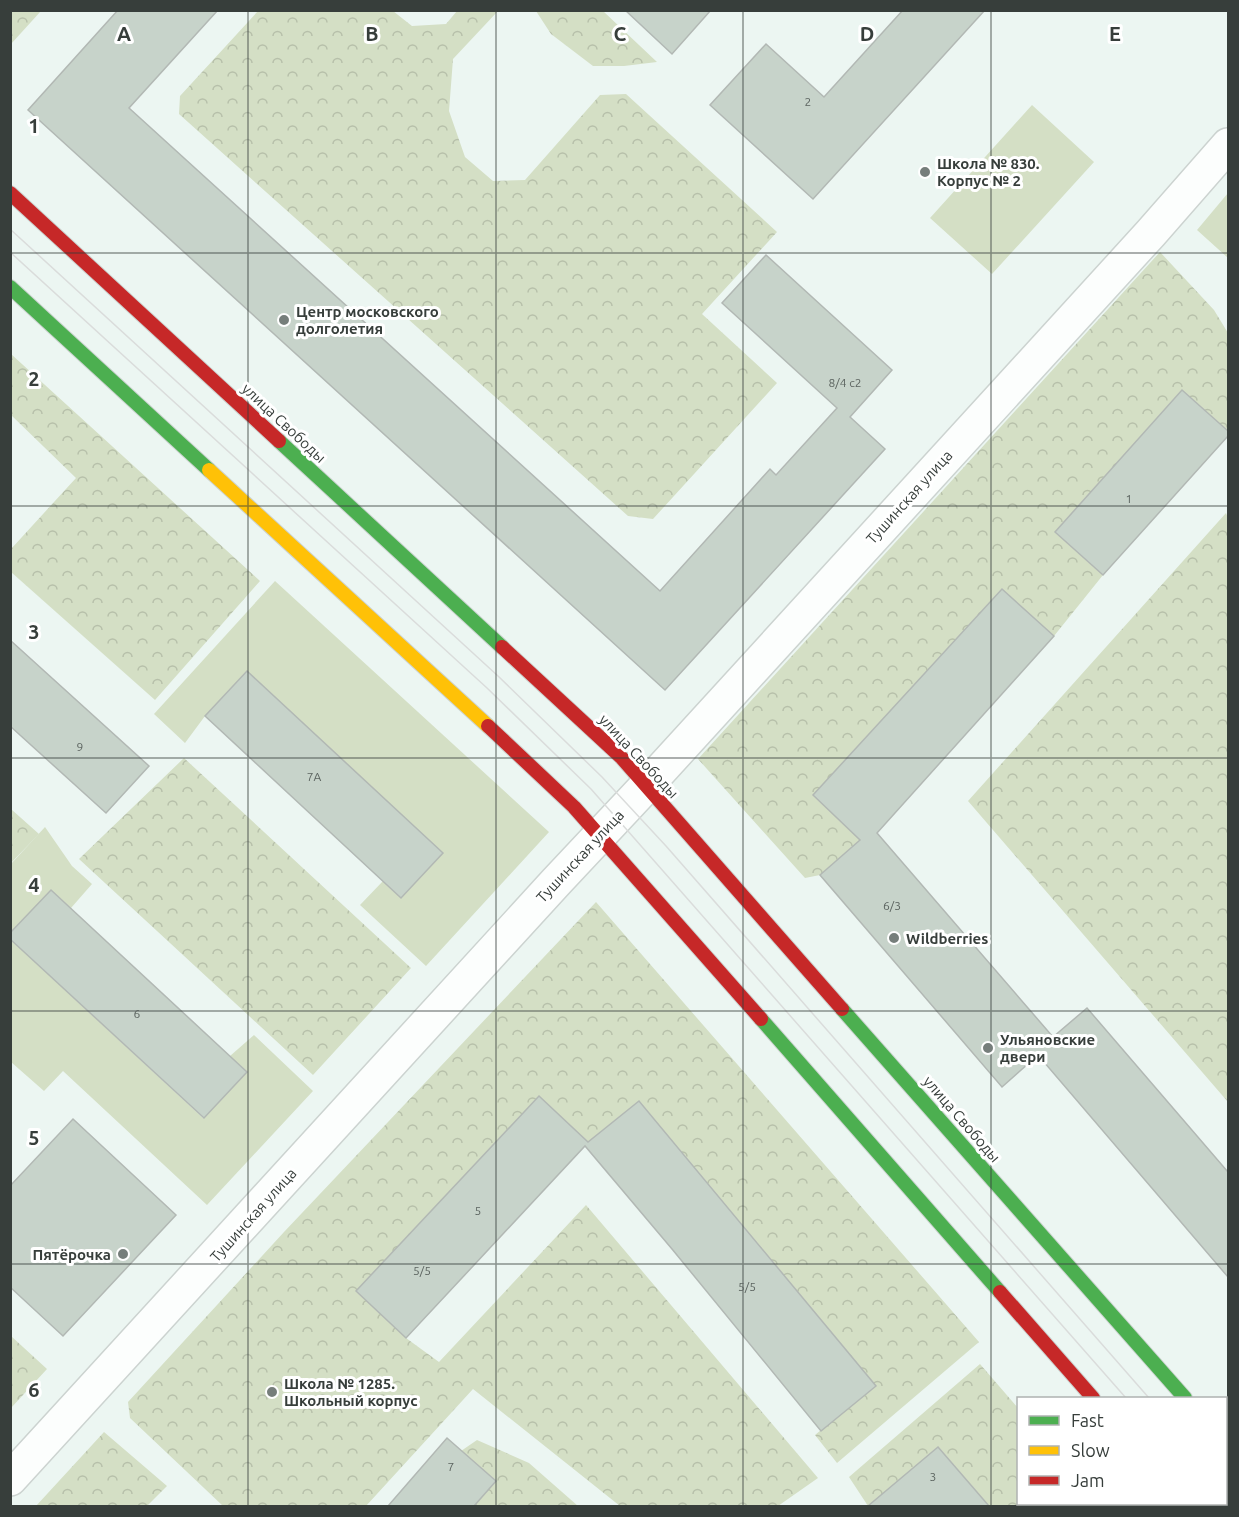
<svg xmlns="http://www.w3.org/2000/svg" width="1239" height="1517" viewBox="0 0 1239 1517" font-family="Ubuntu,sans-serif">
	<defs>
		<pattern id="forest-crowns" width="20" height="18" patternUnits="userSpaceOnUse" patternTransform="scale(1.5)"><rect width="20" height="18" fill="#d4dfc5"/><path d="M2 6a3 3 0 1 1 6 0M12 15a3 3 0 1 1 6 0" fill="none" stroke="#b7c0aa"/></pattern>
	</defs>
	<rect width="100%" height="100%" fill="#ecf6f2"/>
	<path fill="#d4dfc5" d="M 1032,105 L 1094,162 L 992,274 L 930,218 Z
		M 1228,193 L 1228,258 L 1197,230 Z
		M 275,581 L 549,832 L 426,966 L 360,905 L 383,881 L 401,898 L 442,853 L 247,671 L 205,716 L 185,743 L 154,714 Z
		M 45,827 L 72,866 L 92,884 L 71,908 L 51,890 L 11,933 L 10,865 Z
		M 10,939 L 203,1118 L 246,1073 L 230,1056 L 254,1035 L 313,1091 L 207,1205 L 63,1071 L 44,1091 L 11,1062 Z"/>
	<path fill="url(#forest-crowns)" d="M 11,10 L 41,11 L 11,44 L 10,11 Z
		M 258,11 L 393,11 L 412,26 L 446,24 L 457,11 L 498,11 L 453,59 L 449,111 L 465,157 L 493,181 L 525,180 L 600,95 L 626,94 L 777,232 L 702,314 L 777,383 L 653,519 L 628,516 L 179,114 L 180,96 Z
		M 536,11 L 603,11 L 657,62 L 624,66 L 593,66 L 551,34 Z
		M 1160,252 L 1214,310 L 1228,333 L 1228,431 L 1182,390 L 1055,532 L 1103,575 L 1054,636 L 1002,589 L 814,795 L 860,840 L 820,875 L 805,878 L 698,759 Z
		M 11,354 L 260,581 L 155,700 L 11,572 L 11,549 L 76,478 L 11,415 Z
		M 1226,513 L 1228,518 L 1228,1102 L 968,801 Z
		M 184,758 L 411,968 L 313,1075 L 79,859 Z
		M 11,809 L 39,834 L 11,863 Z
		M 596,902 L 979,1342 L 837,1463 L 815,1435 L 875,1385 L 639,1101 L 588,1142 L 539,1096 L 357,1292 L 406,1338 L 439,1362 L 586,1205 L 818,1478 L 778,1506 L 620,1506 L 473,1389 L 366,1506 L 223,1506 L 130,1418 L 128,1402 L 284,1232 Z
		M 11,1336 L 47,1369 L 11,1408 L 10,1408 Z
		M 980,1364 L 1018,1408 L 1018,1504 L 1101,1504 L 1104,1506 L 989,1506 L 938,1447 L 868,1506 L 849,1477 Z
		M 104,1432 L 167,1486 L 147,1506 L 36,1506 Z
		M 477,1440 L 529,1463 L 578,1506 L 474,1506 L 496,1481 L 461,1451 Z"/>
	<path fill="#c7d3ca" stroke="#b2b8b4" stroke-width="1.5" d="M 118,10 L 218,10 L 129,108 L 660,591 L 770,469 L 776,475 L 837,408 L 722,303 L 766,255 L 892,370 L 850,417 L 885,449 L 665,690 L 28,110 Z
		M 625,10 L 711,10 L 672,54 Z
		M 903,10 L 985,10 L 813,199 L 710,105 L 766,44 L 824,97 Z
		M 1182,390 L 1228,431 L 1228,436 L 1103,575 L 1055,532 Z
		M 1002,589 L 1054,636 L 877,833 L 1053,1037 L 1087,1008 L 1228,1172 L 1228,1277 L 1038,1055 L 1002,1087 L 820,875 L 860,840 L 813,795 Z
		M 10,640 L 149,766 L 106,813 L 10,726 Z
		M 247,671 L 443,853 L 401,898 L 205,716 Z
		M 51,890 L 247,1072 L 204,1118 L 10,939 L 10,933 Z
		M 539,1096 L 588,1142 L 639,1101 L 876,1386 L 821,1431 L 672,1249 L 585,1146 L 406,1338 L 356,1291 Z
		M 73,1119 L 176,1215 L 63,1336 L 10,1287 L 10,1186 Z
		M 447,1438 L 496,1481 L 474,1506 L 388,1506 Z
		M 938,1447 L 989,1506 L 868,1506 Z"/>
	<g fill="none" stroke-linecap="round" stroke-linejoin="round">
		<g stroke="#ccd3d0" stroke-width="36">
			<path id="street" d="M 10,1479 L 556,882 L 647,785 L 1151,233 L 1228,145"/>
		</g>
		<g stroke="#ccd3d0" stroke-width="16">
			<path id="fast" d="M 10,287 L 209,470
				M 279,441 L 502,647
				M 842,1009 L 1185,1398
				M 761,1019 L 1000,1292
				M 1226,1445 L 1228,1448"/>
		</g>
		<g stroke="#ccd3d0" stroke-width="16">
			<path id="slow" d="M 209,470 L 488,726
				M 1185,1504 L 1188,1506"/>
		</g>
		<g stroke="#ccd3d0" stroke-width="16">
			<path id="jam" d="M 10,193 L 279,441
				M 502,647 L 621,757 L 842,1009
				M 488,726 L 574,807 L 761,1019
				M 1000,1292 L 1093,1398"/>
		</g>
		<use href="#street" stroke="#fcfefd" stroke-width="33"/>
		<use href="#fast" stroke="#4caf50" stroke-width="14"/>
		<use href="#slow" stroke="#ffc107" stroke-width="14"/>
		<use href="#jam" stroke="#c62828" stroke-width="14"/>
		<path stroke="#dadcdb" stroke-width="1.5" d="M 10,229 L 498,676 L 602,777 L 666,846 L 1149,1398
			M 10,252 L 487,688 L 591,789 L 1126,1398
			M 1226,1486 L 1228,1489
			M 1218,1504 L 1221,1506"/>
	</g>
	<path fill="none" stroke="#373e3b" stroke-width="1.5" stroke-opacity="0.55" d="M 248,10 L 248,1506M 496,10 L 496,1506M 743,10 L 743,1506M 991,10 L 991,1506M 10,253 L 1228,253M 10,506 L 1228,506M 10,758 L 1228,758M 10,1011 L 1228,1011M 10,1264 L 1228,1264"/>
	<g fill="#767e7b" stroke="#fff" stroke-width="2">
		<circle cx="925" cy="172" r="6"/>
		<circle cx="284" cy="320" r="6"/>
		<circle cx="894" cy="938" r="6"/>
		<circle cx="988" cy="1048" r="6"/>
		<circle cx="123" cy="1254" r="6"/>
		<circle cx="272" cy="1392" r="6"/>
	</g>
	<g text-anchor="middle" dominant-baseline="central" stroke-width="6" stroke-linejoin="round" paint-order="stroke">
		<g font-size="12" fill="#5b635f">
			<text x="808" y="101">2</text>
			<text x="845" y="382">8/4 с2</text>
			<text x="1129" y="498">1</text>
			<text x="80" y="746">9</text>
			<text x="314" y="776">7А</text>
			<text x="892" y="905">6/3</text>
			<text x="137" y="1013">6</text>
			<text x="478" y="1210">5</text>
			<text x="422" y="1270">5/5</text>
			<text x="747" y="1286">5/5</text>
			<text x="451" y="1466">7</text>
			<text x="933" y="1476">3</text>
		</g>
		<g font-size="15" font-weight="bold" fill="#373e3b" stroke="#fff" text-anchor="start">
			<text x="937" y="163">Школа № 830.<tspan x="937" dy="17">Корпус № 2</tspan></text>
			<text x="296" y="311">Центр московского<tspan x="296" dy="17">долголетия</tspan></text>
			<text x="906" y="938">Wildberries</text>
			<text x="1000" y="1039">Ульяновские<tspan x="1000" dy="17">двери</tspan></text>
			<text x="111" y="1254" text-anchor="end">Пятёрочка</text>
			<text x="284" y="1383">Школа № 1285.<tspan x="284" dy="17">Школьный корпус</tspan></text>
		</g>
		<g font-size="15" fill="#373e3b" stroke="#fff">
			<text transform="translate(284 423) rotate(43)">улица Свободы</text>
			<text transform="translate(909 497) rotate(-48)">Тушинская улица</text>
			<text transform="translate(639 756) rotate(47)">улица Свободы</text>
			<text transform="translate(580 856) rotate(-47)">Тушинская улица</text>
			<text transform="translate(962 1119) rotate(49)">улица Свободы</text>
			<text transform="translate(253 1215) rotate(-48)">Тушинская улица</text>
		</g>
	</g>
	<g font-size="20" text-anchor="middle" font-weight="bold" fill="#373e3b" stroke="#fff" stroke-width="6" stroke-linejoin="round" paint-order="stroke">
		<text x="124" y="41">A</text>
		<text x="372" y="41">B</text>
		<text x="620" y="41">C</text>
		<text x="867" y="41">D</text>
		<text x="1115" y="41">E</text>
		<text x="34" y="133">1</text>
		<text x="34" y="386">2</text>
		<text x="34" y="639">3</text>
		<text x="34" y="892">4</text>
		<text x="34" y="1145">5</text>
		<text x="34" y="1397">6</text>
	</g>
	<rect width="1239" height="1517" fill="none" stroke="#373e3b" stroke-width="24"/>
	<rect x="1017" y="1397" width="210" height="108" fill="#ffffff" stroke="#afb2b1" stroke-width="1.5"/>
	<rect x="1029" y="1416" width="30" height="9" fill="#4caf50" stroke="#afb2b1" stroke-width="1.5"/>
	<text x="1071" y="1427" font-size="18" fill="#373e3b">Fast</text>
	<rect x="1029" y="1446" width="30" height="9" fill="#ffc107" stroke="#afb2b1" stroke-width="1.5"/>
	<text x="1071" y="1457" font-size="18" fill="#373e3b">Slow</text>
	<rect x="1029" y="1476" width="30" height="9" fill="#c62828" stroke="#afb2b1" stroke-width="1.5"/>
	<text x="1071" y="1487" font-size="18" fill="#373e3b">Jam</text>
</svg>
